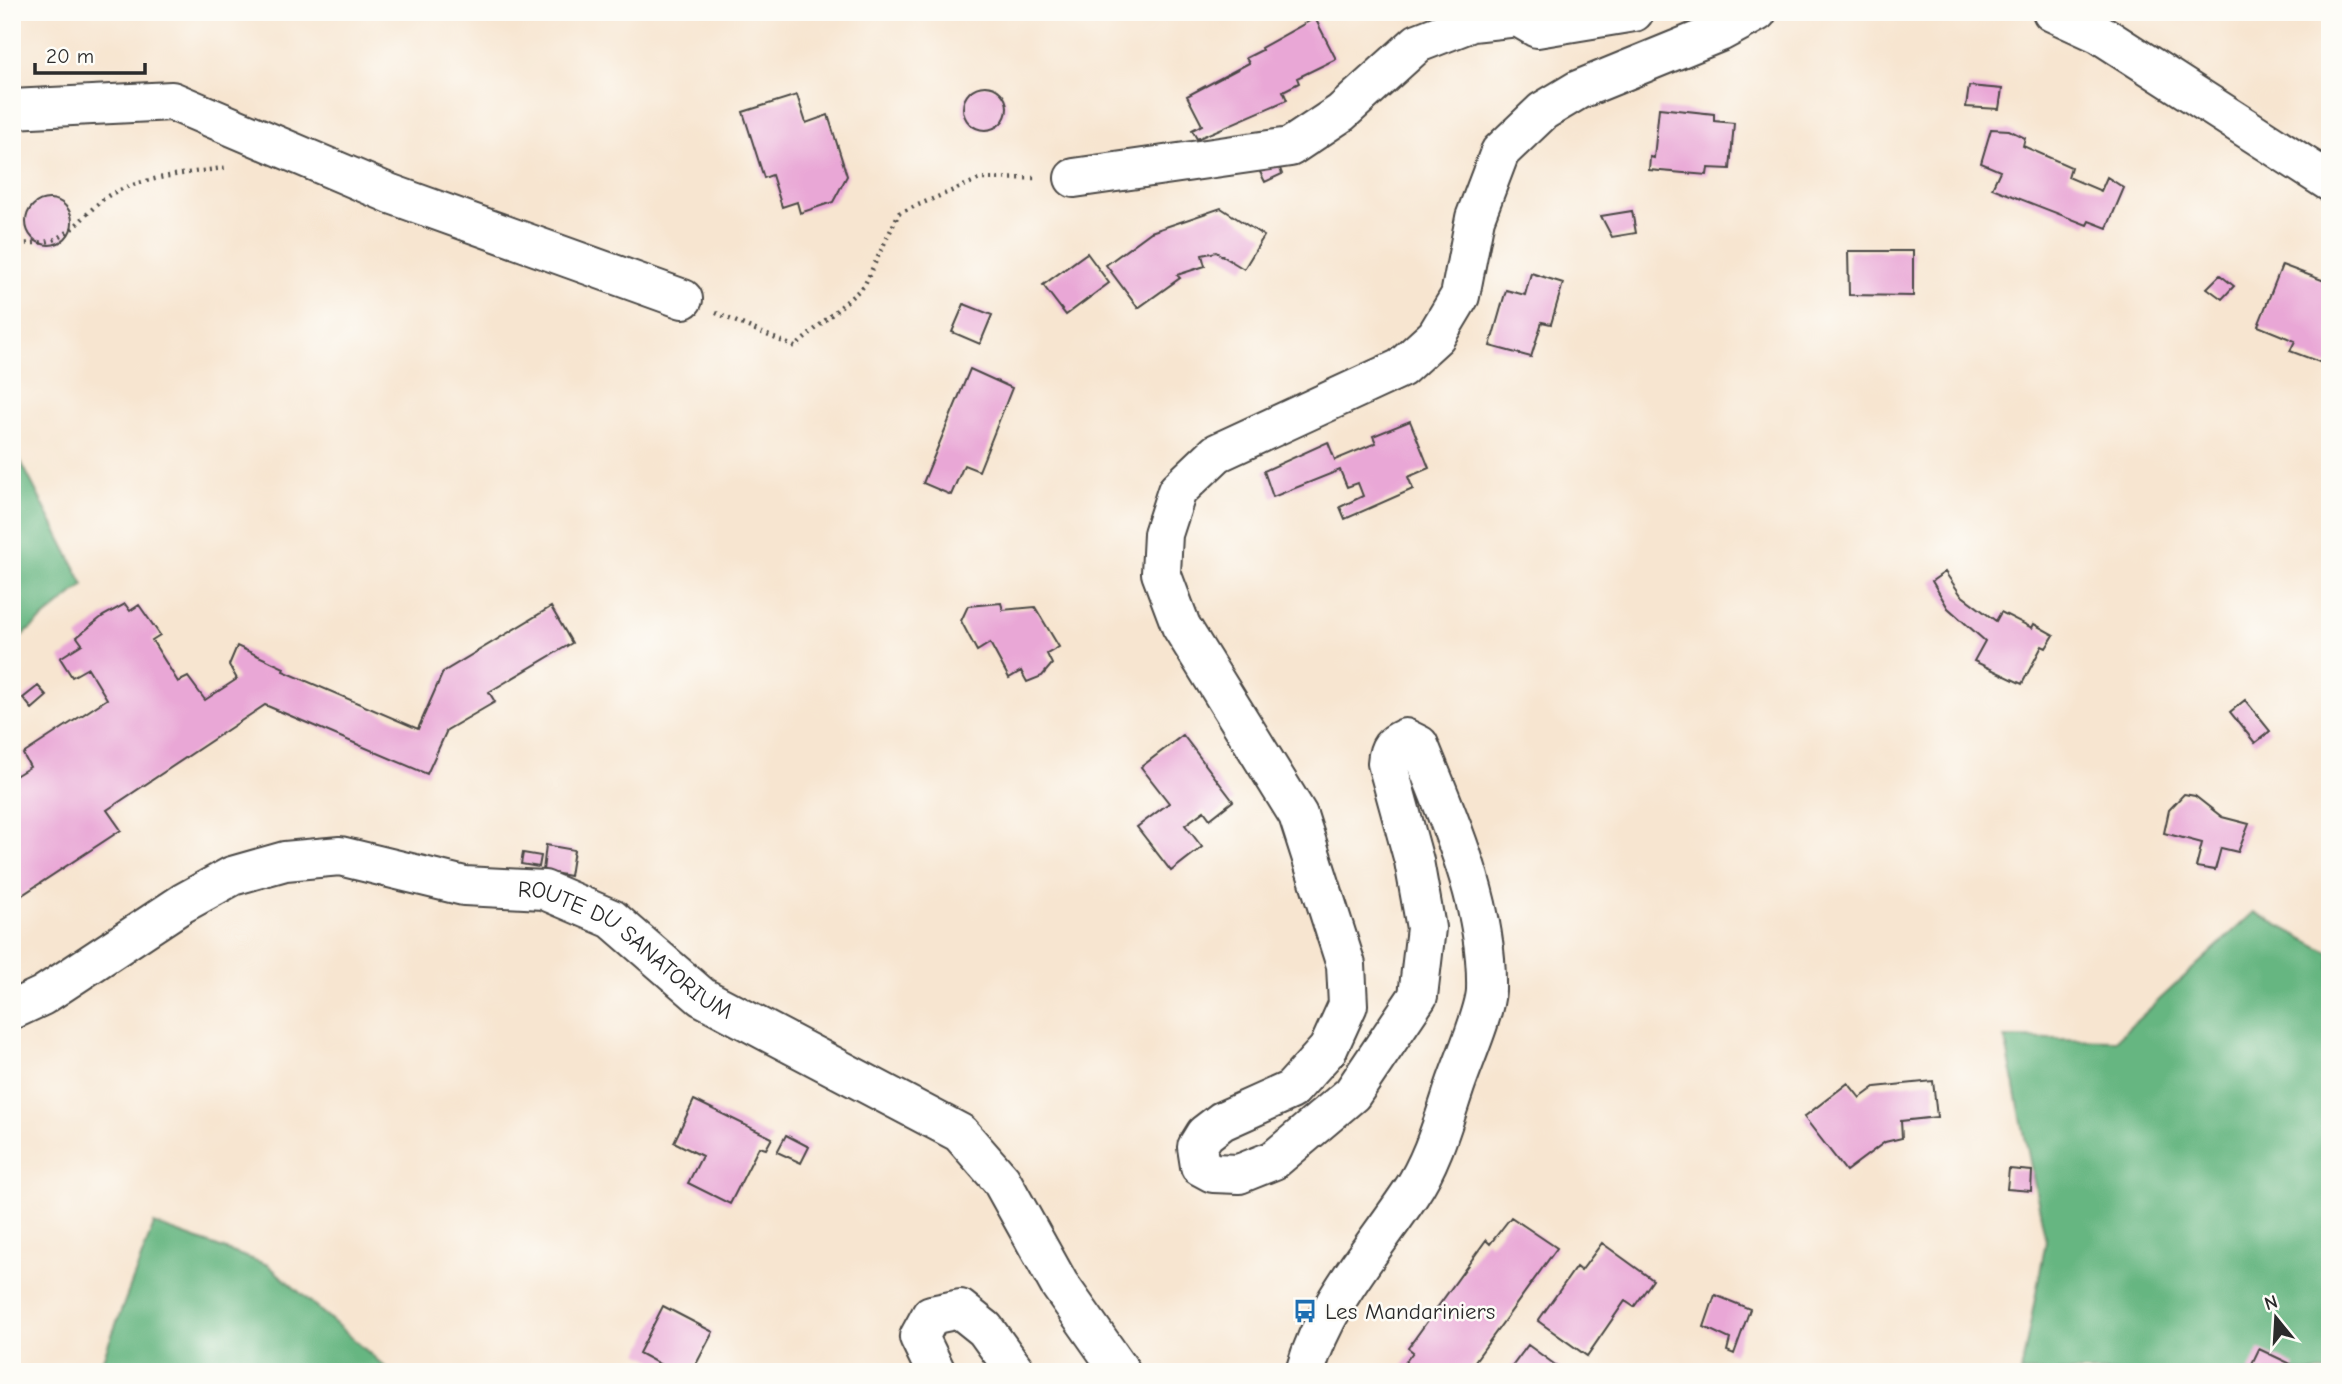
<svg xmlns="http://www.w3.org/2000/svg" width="2342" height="1384" viewBox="0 0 2342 1384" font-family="'Comic Neue',sans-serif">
	<rect width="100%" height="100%" fill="#fdfcf7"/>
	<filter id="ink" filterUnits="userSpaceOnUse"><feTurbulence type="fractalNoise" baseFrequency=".0143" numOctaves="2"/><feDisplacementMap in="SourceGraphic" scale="14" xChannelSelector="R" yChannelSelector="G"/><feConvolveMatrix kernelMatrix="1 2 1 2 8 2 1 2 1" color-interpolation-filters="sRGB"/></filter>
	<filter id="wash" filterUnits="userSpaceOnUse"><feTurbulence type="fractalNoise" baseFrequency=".00686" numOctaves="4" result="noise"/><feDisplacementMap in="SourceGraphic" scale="28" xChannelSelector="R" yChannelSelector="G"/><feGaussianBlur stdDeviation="1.57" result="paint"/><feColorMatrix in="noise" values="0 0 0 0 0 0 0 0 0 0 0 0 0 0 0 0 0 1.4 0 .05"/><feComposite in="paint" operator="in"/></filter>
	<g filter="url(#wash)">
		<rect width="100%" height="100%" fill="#f7e5d0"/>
		<path fill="#66b681" stroke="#487056" stroke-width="2" d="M 12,444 L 84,585 L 12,644 Z
			M 2254,912 L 2330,953 L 2330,1372 L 2021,1372 L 2046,1241 L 2005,1038 L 2116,1040 Z
			M 154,1224 L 268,1265 L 391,1372 L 98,1372 Z"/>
		<g id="blocks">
			<path fill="#e9a7d6" d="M 1315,18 L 1336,59 L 1297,78 L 1299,83 L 1283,91 L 1287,100 L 1197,139 L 1192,130 L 1202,125 L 1187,96 L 1249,63 L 1246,58 L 1262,50 L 1261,48 Z
				M963 108a22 22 0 1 1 44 0a22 22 0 1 1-44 0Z
				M 1969,86 L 2002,89 L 1999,109 L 1966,107 Z
				M 797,95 L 806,123 L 828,115 L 847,176 L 833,202 L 800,213 L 797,202 L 782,207 L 772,175 L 764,178 L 743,112 Z
				M 1659,108 L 1714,114 L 1714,121 L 1734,123 L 1730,169 L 1708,168 L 1707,175 L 1649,170 L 1650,157 L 1654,158 Z
				M 1991,129 L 2009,130 L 2025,138 L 2023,146 L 2071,167 L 2068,177 L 2101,191 L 2107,177 L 2124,188 L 2107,228 L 2089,221 L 2087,225 L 1992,188 L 2000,171 L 1981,163 Z
				M 1276,158 L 1282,174 L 1265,182 L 1257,166 Z
				M26 222a23 23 0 1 1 46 0a23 23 0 1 1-46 0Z
				M 1221,208 L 1264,236 L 1244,269 L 1216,252 L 1202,255 L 1205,266 L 1177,275 L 1180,278 L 1138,308 L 1106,265 L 1151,232 Z
				M 1632,211 L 1636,233 L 1612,237 L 1601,216 Z
				M 1848,251 L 1913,251 L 1913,296 L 1849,295 Z
				M 1087,253 L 1109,283 L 1066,315 L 1043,285 Z
				M 2282,265 L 2330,283 L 2330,366 L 2290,351 L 2295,341 L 2258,326 Z
				M 1531,273 L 1563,283 L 1551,324 L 1542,322 L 1531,357 L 1490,346 L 1506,290 L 1525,295 Z
				M 2220,275 L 2234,286 L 2222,299 L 2207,288 Z
				M 964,304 L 992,315 L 980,344 L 952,332 Z
				M 970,369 L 1012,388 L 979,471 L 964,465 L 951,495 L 923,483 Z
				M 1410,421 L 1429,468 L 1408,477 L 1413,489 L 1345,519 L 1340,507 L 1363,496 L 1358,483 L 1347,487 L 1340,470 L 1273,497 L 1264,471 L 1328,442 L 1335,460 L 1376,443 L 1373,436 Z
				M 1945,572 L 1961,595 L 1996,621 L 2001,612 L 2032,628 L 2034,624 L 2054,635 L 2046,648 L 2042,646 L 2022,684 L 1974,661 L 1985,641 L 1948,608 L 1932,581 Z
				M 1001,603 L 1003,610 L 1035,607 L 1059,647 L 1047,654 L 1052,664 L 1042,676 L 1027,682 L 1021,671 L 1009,678 L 990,643 L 977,651 L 961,621 L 968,606 Z
				M 125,604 L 130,611 L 139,605 L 160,635 L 152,640 L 178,682 L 188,677 L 205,700 L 237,679 L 229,665 L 237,646 L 284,668 L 283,671 L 418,729 L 443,672 L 551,607 L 572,643 L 489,692 L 495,702 L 447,730 L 427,774 L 265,705 L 107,810 L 121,830 L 16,899 L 12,893 L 12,778 L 30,767 L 23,754 L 107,699 L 88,668 L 72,677 L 60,658 L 82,644 L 77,637 L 103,616 Z
				M 38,686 L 47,696 L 32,709 L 23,698 Z
				M 2245,700 L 2270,731 L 2255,743 L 2230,712 Z
				M 1183,735 L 1233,801 L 1210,819 L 1204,811 L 1185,825 L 1202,847 L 1171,871 L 1137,827 L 1169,803 L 1141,767 Z
				M 2184,794 L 2195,796 L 2222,817 L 2249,824 L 2238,852 L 2221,848 L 2215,870 L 2196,867 L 2202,843 L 2164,833 L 2169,810 Z
				M 546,845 L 574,850 L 570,876 L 543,871 Z
				M 523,853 L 541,856 L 539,867 L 521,864 Z
				M 1933,1081 L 1937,1117 L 1901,1121 L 1902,1138 L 1885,1142 L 1846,1171 L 1804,1117 L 1848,1083 L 1860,1098 L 1875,1087 Z
				M 694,1100 L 772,1138 L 766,1149 L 759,1147 L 730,1204 L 688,1183 L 702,1156 L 674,1142 Z
				M 786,1135 L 809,1147 L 801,1163 L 777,1152 Z
				M 2009,1169 L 2032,1171 L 2031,1191 L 2007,1189 Z
				M 1511,1217 L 1557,1248 L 1467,1372 L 1398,1372 L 1413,1352 L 1408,1348 L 1486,1240 L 1490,1244 Z
				M 1602,1243 L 1653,1280 L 1634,1307 L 1625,1301 L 1587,1356 L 1538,1321 L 1576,1267 L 1581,1271 Z
				M 1715,1295 L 1750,1309 L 1734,1354 L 1727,1351 L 1730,1339 L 1704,1327 Z
				M 663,1306 L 713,1332 L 692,1372 L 674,1372 L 639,1353 Z
				M 1528,1345 L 1565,1372 L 1508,1372 Z
				M 2259,1349 L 2295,1366 L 2293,1372 L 2248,1372 Z"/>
		</g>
	</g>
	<g filter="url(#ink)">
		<use href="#blocks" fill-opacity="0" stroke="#4a4744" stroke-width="2"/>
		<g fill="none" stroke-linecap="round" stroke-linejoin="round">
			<g stroke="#4a4744" stroke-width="42">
				<g id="minor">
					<path d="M 2052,12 L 2100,34 L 2330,182"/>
					<path d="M 12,109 L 172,101 L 391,194 L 683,299"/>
					<path d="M 1074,178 L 1290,147 L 1341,113 L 1418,43 L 1472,22 L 1518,17 L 1537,28 L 1634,12"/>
					<path id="s1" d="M 12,1010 L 42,996 L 183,903 L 232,876 L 285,861 L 340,856 L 464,886 L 544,890 L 612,919 L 702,997 L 960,1133 L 1001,1180 L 1059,1284 L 1121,1372"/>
					<path d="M 936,1372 L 919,1337 L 931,1315 L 960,1309 L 985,1329 L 1016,1372"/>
					<path d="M 1305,1372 C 1324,1304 1372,1251 1410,1194 C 1432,1162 1443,1122 1455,1086 C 1463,1062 1485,1013 1486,990 C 1488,905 1450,822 1419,745 L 1405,738 C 1392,744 1388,748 1387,763 L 1414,861 L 1426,928 L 1418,996 L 1352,1094 L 1274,1160 L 1239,1174 L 1213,1173 L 1200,1166 L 1197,1147 L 1205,1134 L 1222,1121 L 1291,1090 L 1328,1049 L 1348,1005 L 1346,965 L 1298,815 L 1181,626 L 1161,573 L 1163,534 L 1177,491 L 1217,453 L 1401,368 L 1436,336 L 1460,296 L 1475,218 L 1500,152 L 1543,111 L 1578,90 L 1720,32 L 1757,12"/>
				</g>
			</g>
			<path stroke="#4a4744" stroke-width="4.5" stroke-dasharray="2 5" stroke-linecap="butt" d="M 12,245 C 28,242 45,245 60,237 C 80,226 92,204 113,193 C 148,176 191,173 229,167
				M 716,313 L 795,347 L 864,286 L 899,213 L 980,179 L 1038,178"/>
			<use href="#minor" stroke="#fff" stroke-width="38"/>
		</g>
	</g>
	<defs>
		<g id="bus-bare" transform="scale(1.89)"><path d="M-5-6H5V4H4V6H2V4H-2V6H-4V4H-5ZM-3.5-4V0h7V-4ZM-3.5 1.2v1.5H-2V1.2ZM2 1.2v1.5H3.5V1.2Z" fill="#1f6fb2" stroke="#fdfcf7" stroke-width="2.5" paint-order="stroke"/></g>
	</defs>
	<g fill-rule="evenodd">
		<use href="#bus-bare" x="1305" y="1311"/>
	</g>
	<g text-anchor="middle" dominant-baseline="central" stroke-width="5" stroke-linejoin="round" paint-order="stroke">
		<g font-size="23" fill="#2b2b2b" stroke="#fdfcf7">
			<text stroke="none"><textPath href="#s1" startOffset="676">ROUTE DU SANATORIUM</textPath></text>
		</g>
		<g font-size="23" fill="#2b2b2b" stroke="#fdfcf7" text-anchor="start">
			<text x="1325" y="1311">Les Mandariniers</text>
		</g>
	</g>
	<rect width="2342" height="1384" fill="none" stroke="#fdfcf7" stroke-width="42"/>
	<g transform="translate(2276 1318) rotate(342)" stroke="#fdfcf7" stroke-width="5" paint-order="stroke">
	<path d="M0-5L12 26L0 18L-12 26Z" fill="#2b2b2b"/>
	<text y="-10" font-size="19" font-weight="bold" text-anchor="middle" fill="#2b2b2b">N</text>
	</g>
	<path d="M35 63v10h110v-10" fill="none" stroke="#2b2b2b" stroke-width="3.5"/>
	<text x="46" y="63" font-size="21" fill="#2b2b2b" stroke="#fdfcf7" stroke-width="5" paint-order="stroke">20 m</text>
</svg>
